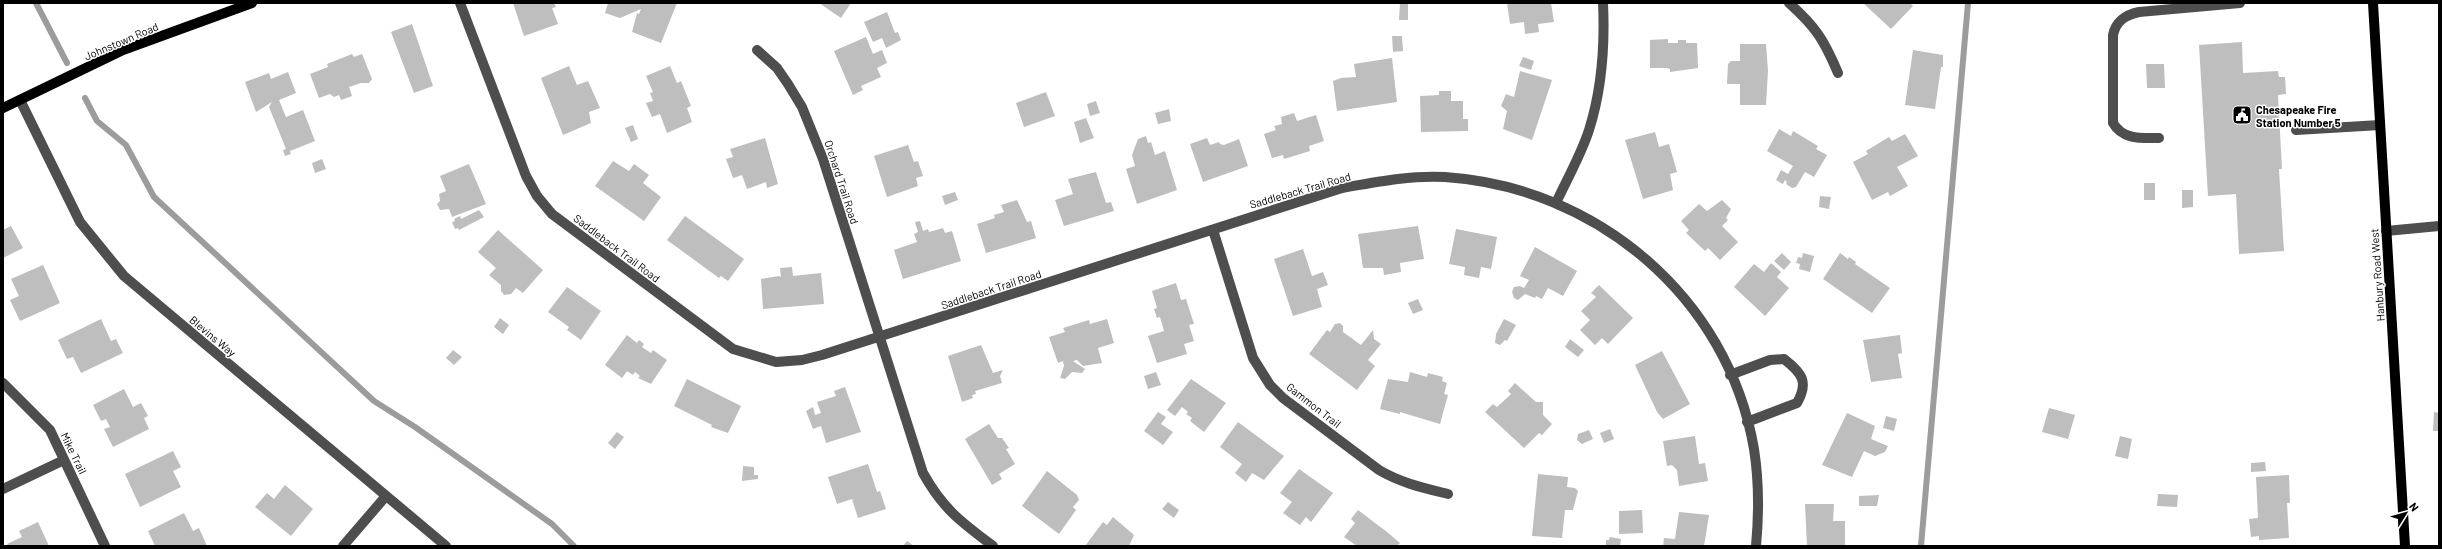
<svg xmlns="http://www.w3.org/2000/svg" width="2442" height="549" viewBox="0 0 2442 549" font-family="Barlow,sans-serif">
	<rect width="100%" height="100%" fill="#fff"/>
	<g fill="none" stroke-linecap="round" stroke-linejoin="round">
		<path stroke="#9c9c9c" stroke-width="6" d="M 36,3 L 67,63
			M 85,98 L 97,121 L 126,145 L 154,197 L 374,401 L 415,427 L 552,524 L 574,546
			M 1921,546 L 1968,3"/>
	</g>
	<path fill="#bebebe" d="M 513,3 L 554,3 L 556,7 L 552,8 L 558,24 L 524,36 Z
		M 608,3 L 677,3 L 661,43 L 632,32 L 637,13 L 639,14 L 641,9 L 620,18 L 605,13 Z
		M 819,3 L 851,3 L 841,18 Z
		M 1400,3 L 1408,4 L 1408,20 L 1399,20 Z
		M 1507,3 L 1551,3 L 1554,22 L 1538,24 L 1539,32 L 1525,34 L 1524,22 L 1510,24 Z
		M 1863,3 L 1910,3 L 1913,6 L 1891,29 Z
		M 887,12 L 895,33 L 898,32 L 901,40 L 886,48 L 882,38 L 873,42 L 864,22 Z
		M 412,24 L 433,86 L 414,93 L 391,32 Z
		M 1392,36 L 1402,36 L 1403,51 L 1393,52 Z
		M 866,37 L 873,54 L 882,50 L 887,63 L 877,68 L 881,77 L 861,86 L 863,90 L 853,95 L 834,51 Z
		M 1668,39 L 1668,43 L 1678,43 L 1678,40 L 1686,40 L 1686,43 L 1697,43 L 1698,68 L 1670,72 L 1670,69 L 1667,68 L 1650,68 L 1650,40 Z
		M 2242,42 L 2243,73 L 2278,71 L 2279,77 L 2285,77 L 2286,94 L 2278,95 L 2282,169 L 2279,169 L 2284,251 L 2239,254 L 2236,194 L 2208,196 L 2199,45 Z
		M 1740,44 L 1766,44 L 1768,71 L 1766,105 L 1740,105 L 1740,84 L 1727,84 L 1728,64 L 1731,61 L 1740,61 Z
		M 1913,50 L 1943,55 L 1943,67 L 1941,67 L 1935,109 L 1905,105 Z
		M 352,54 L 354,57 L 362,54 L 372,79 L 369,83 L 361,83 L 349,87 L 352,96 L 341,100 L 339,95 L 334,97 L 330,94 L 319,98 L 310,74 L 328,67 L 327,64 Z
		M 1523,57 L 1534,61 L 1531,70 L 1519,66 Z
		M 1392,58 L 1397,102 L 1337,111 L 1333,81 L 1341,78 L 1356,77 L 1354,64 Z
		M 2146,64 L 2164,64 L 2165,88 L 2147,88 Z
		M 569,66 L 577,85 L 588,81 L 600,108 L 589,112 L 591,123 L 563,135 L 541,78 Z
		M 670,66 L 677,83 L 681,81 L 691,106 L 687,108 L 692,122 L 667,133 L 660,114 L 652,117 L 646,103 L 653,101 L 650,93 L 653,92 L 646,76 Z
		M 1520,71 L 1552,80 L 1532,140 L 1503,129 L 1507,111 L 1501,106 L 1506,94 L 1514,97 Z
		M 288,72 L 296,93 L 279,100 L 286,117 L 303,110 L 315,141 L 290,151 L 291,154 L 285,156 L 283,150 L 286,149 L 269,107 L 272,102 L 256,112 L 245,82 L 269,73 L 271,79 Z
		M 1439,91 L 1451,91 L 1451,101 L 1463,101 L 1463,119 L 1468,119 L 1468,131 L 1421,132 L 1420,96 L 1439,95 Z
		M 1046,92 L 1055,116 L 1024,127 L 1016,103 Z
		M 1096,101 L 1100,113 L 1090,116 L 1087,104 Z
		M 1169,109 L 1171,121 L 1158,124 L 1155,113 Z
		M 1294,113 L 1297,121 L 1316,115 L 1324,141 L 1309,146 L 1310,151 L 1284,159 L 1283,155 L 1272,158 L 1264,134 L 1276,130 L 1274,126 L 1282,124 L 1281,117 Z
		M 1086,118 L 1094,138 L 1080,143 L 1074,122 Z
		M 633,125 L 638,139 L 631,142 L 625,128 Z
		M 1779,129 L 1791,136 L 1793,131 L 1818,146 L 1816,149 L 1827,155 L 1814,177 L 1805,172 L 1796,187 L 1792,188 L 1786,184 L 1787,182 L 1785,180 L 1783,184 L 1776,180 L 1781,170 L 1788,174 L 1793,166 L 1767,151 Z
		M 1655,132 L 1659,147 L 1669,144 L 1677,172 L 1670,174 L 1673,190 L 1643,199 L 1625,140 Z
		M 1905,134 L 1918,156 L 1897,167 L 1908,186 L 1890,196 L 1888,192 L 1872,200 L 1853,162 L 1868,154 L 1866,151 L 1889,137 L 1892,141 Z
		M 1146,136 L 1148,143 L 1151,142 L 1155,155 L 1165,151 L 1177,190 L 1137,204 L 1126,169 L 1135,166 L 1132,155 L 1138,139 Z
		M 765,138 L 778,184 L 767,188 L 766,182 L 747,189 L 742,175 L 733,178 L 726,159 L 733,157 L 730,149 Z
		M 1207,138 L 1210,145 L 1219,142 L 1220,144 L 1224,145 L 1239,139 L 1248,166 L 1203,182 L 1190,144 Z
		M 908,145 L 914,162 L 918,161 L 923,176 L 916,178 L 918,186 L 887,197 L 874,156 Z
		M 322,159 L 326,169 L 315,173 L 312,163 Z
		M 613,161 L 629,171 L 634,164 L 649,175 L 643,183 L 661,197 L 644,221 L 595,186 Z
		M 469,164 L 486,204 L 452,217 L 449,209 L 440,210 L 437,204 L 440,201 L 439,194 L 446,191 L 440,176 Z
		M 1096,172 L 1106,203 L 1111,202 L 1114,211 L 1064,226 L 1055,200 L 1073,194 L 1068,179 Z
		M 2144,183 L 2155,183 L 2155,200 L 2144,200 Z
		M 2182,190 L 2193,190 L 2193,207 L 2182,208 Z
		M 955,192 L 958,200 L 945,205 L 942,196 Z
		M 1820,196 L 1831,197 L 1829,209 L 1819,207 Z
		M 1017,200 L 1027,222 L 1031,221 L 1036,238 L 986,253 L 977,224 L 995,218 L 994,215 L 1004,212 L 1001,205 Z
		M 1722,200 L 1731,209 L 1726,218 L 1728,220 L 1722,226 L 1738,242 L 1720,260 L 1708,248 L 1705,251 L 1686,233 L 1689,230 L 1681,221 L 1699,204 L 1707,211 Z
		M 479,210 L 484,217 L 459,230 L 458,228 L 455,229 L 452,222 L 455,221 L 454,219 L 460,216 L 461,219 Z
		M 685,216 L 744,259 L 728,281 L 721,276 L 719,278 L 667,240 Z
		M 920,221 L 923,231 L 928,229 L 929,232 L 943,228 L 945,233 L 952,231 L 961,261 L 903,279 L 894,250 L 917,242 L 914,234 L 918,232 L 915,222 Z
		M 11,226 L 23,248 L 3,258 L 3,230 Z
		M 1418,226 L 1424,259 L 1400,263 L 1401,272 L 1384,275 L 1383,268 L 1363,268 L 1358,234 Z
		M 1456,229 L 1497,237 L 1491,269 L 1481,267 L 1479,278 L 1464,275 L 1465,267 L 1449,264 Z
		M 498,230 L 543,270 L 523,293 L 516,288 L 511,294 L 504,295 L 501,291 L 501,285 L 489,275 L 496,268 L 478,252 Z
		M 1535,247 L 1577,271 L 1563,296 L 1548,288 L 1542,299 L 1536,296 L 1535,298 L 1525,294 L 1518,300 L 1514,298 L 1512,292 L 1514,287 L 1520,286 L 1524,288 L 1529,280 L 1520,276 Z
		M 1303,249 L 1312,276 L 1323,272 L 1328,285 L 1317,289 L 1322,307 L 1293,316 L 1274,259 Z
		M 1782,253 L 1791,262 L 1784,270 L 1774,261 Z
		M 1803,253 L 1814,256 L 1810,272 L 1799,269 L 1800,264 L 1796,263 L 1798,257 L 1802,258 Z
		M 1840,253 L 1848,259 L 1849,257 L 1856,262 L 1855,264 L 1890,288 L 1872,313 L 1823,279 Z
		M 1771,263 L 1781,272 L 1777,277 L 1789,288 L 1765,316 L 1734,287 L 1754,264 L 1764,272 Z
		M 43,265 L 60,303 L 20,321 L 10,300 L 19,296 L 11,279 Z
		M 792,267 L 793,276 L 821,273 L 824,304 L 763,309 L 761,279 L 779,276 L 781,277 L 780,268 Z
		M 1176,283 L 1181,300 L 1186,299 L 1194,324 L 1189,325 L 1194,341 L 1184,344 L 1187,354 L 1157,363 L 1148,336 L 1164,331 L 1160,317 L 1157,318 L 1154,309 L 1157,308 L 1152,291 Z
		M 1599,285 L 1633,318 L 1608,344 L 1602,338 L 1595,345 L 1580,330 L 1590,320 L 1581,311 L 1596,297 L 1591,293 Z
		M 567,287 L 601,311 L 581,340 L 567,330 L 569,327 L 548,312 Z
		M 1418,299 L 1423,310 L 1413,314 L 1408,303 Z
		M 500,318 L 509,325 L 503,334 L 494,327 Z
		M 101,319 L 111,341 L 116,339 L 123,353 L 81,373 L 73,357 L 67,359 L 58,340 Z
		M 1107,319 L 1114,343 L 1098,348 L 1102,363 L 1083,366 L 1077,360 L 1073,361 L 1085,369 L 1082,373 L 1072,372 L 1065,379 L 1060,378 L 1064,366 L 1063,361 L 1058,363 L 1049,337 L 1065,332 L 1063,328 L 1089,320 L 1090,324 Z
		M 1504,319 L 1516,325 L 1507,341 L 1505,340 L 1500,345 L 1495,343 L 1496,334 Z
		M 1340,323 L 1343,326 L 1343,332 L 1361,345 L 1373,330 L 1374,339 L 1381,344 L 1368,360 L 1375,366 L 1357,390 L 1309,354 L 1327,330 L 1330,332 L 1335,324 Z
		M 627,335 L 637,343 L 639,340 L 644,344 L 642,347 L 651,353 L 653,350 L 667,360 L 651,384 L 638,378 L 640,376 L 635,372 L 633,375 L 627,371 L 622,378 L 605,365 Z
		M 1900,335 L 1902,353 L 1898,354 L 1902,378 L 1871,382 L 1863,340 Z
		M 1570,339 L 1584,350 L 1578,357 L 1565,347 Z
		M 981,345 L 993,373 L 1003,370 L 1000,376 L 1002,383 L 975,391 L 976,394 L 972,395 L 973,398 L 962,402 L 948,356 Z
		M 453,350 L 462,357 L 454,365 L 446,358 Z
		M 1662,351 L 1690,404 L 1663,419 L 1657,412 L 1635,365 Z
		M 1156,372 L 1161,385 L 1148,389 L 1144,376 Z
		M 1410,372 L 1427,377 L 1428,373 L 1443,377 L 1442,381 L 1447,383 L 1444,394 L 1448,395 L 1440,424 L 1400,412 L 1400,414 L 1380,409 L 1388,379 L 1408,382 Z
		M 687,379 L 741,406 L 728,433 L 711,427 L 712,425 L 674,406 Z
		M 1191,379 L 1226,403 L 1204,432 L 1190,421 L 1192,418 L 1186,414 L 1188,412 L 1182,407 L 1175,416 L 1167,410 Z
		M 1515,383 L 1536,402 L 1543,402 L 1543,415 L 1552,424 L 1542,435 L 1539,433 L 1524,448 L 1485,412 L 1493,404 L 1497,407 L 1509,396 L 1511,394 L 1508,391 Z
		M 845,387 L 861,432 L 826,443 L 821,426 L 813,429 L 806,411 L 813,407 L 815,415 L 821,413 L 817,402 L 836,396 L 834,391 Z
		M 124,389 L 133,407 L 141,403 L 148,416 L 144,418 L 149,429 L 113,447 L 104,429 L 110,427 L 106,419 L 101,421 L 93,405 Z
		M 2049,408 L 2075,415 L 2068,439 L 2042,432 Z
		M 1158,412 L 1166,417 L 1161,424 L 1173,432 L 1163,445 L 1144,431 Z
		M 2434,412 L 2439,413 L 2439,431 L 2433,431 Z
		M 1847,413 L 1875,426 L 1871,439 L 1888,446 L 1885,452 L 1875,456 L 1864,451 L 1852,477 L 1822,465 Z
		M 1886,416 L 1897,419 L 1894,431 L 1883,428 Z
		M 1238,422 L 1284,456 L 1264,480 L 1252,473 L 1246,482 L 1235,473 L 1242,464 L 1220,447 Z
		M 989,424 L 998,438 L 1002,438 L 1009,448 L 1006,449 L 1015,464 L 999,474 L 1002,479 L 992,485 L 965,439 Z
		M 1610,429 L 1614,439 L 1604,443 L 1600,433 Z
		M 1589,430 L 1593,439 L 1582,444 L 1577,440 L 1578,434 Z
		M 617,432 L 624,437 L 615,449 L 608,443 Z
		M 1695,436 L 1699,464 L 1705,463 L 1708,481 L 1679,486 L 1677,470 L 1672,465 L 1667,466 L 1663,441 Z
		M 2120,436 L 2132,439 L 2128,459 L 2115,456 Z
		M 173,451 L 181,467 L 173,471 L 181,487 L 140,507 L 125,474 Z
		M 2265,462 L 2266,471 L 2251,472 L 2251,463 Z
		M 868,464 L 877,492 L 880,491 L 886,509 L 858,518 L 852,499 L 837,504 L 828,477 Z
		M 743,466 L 754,467 L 754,475 L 758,475 L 758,479 L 742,481 Z
		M 1299,469 L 1333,493 L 1311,522 L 1306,517 L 1300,525 L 1283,513 L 1292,502 L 1280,493 Z
		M 1047,471 L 1077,495 L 1079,500 L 1073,507 L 1076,510 L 1059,534 L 1022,506 Z
		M 1538,474 L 1568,477 L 1567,487 L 1575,488 L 1578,491 L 1573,510 L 1565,510 L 1562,538 L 1532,536 Z
		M 2289,475 L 2290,503 L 2287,503 L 2289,538 L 2259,540 L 2259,536 L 2251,537 L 2249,519 L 2258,518 L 2256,477 Z
		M 285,485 L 313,509 L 291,536 L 255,507 L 267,493 L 274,499 Z
		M 2158,494 L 2178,495 L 2177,507 L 2157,506 Z
		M 1879,495 L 1877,506 L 1859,506 L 1859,496 Z
		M 1168,502 L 1179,510 L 1174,518 L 1162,509 Z
		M 1805,504 L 1834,504 L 1833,521 L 1845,521 L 1845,546 L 1807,546 Z
		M 1358,510 L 1387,532 L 1400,543 L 1397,546 L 1357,546 L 1344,537 L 1355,523 L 1351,519 Z
		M 1642,510 L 1643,533 L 1619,534 L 1619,511 Z
		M 1679,512 L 1709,515 L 1704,546 L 1663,546 L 1664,538 L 1675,539 Z
		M 184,513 L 193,531 L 199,528 L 207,546 L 155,546 L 148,531 Z
		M 1113,517 L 1134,535 L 1129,546 L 1085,546 L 1103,522 L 1107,525 Z
		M 38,522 L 49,546 L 8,546 L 7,544 L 22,537 L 19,531 Z
		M 1610,537 L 1621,539 L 1620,546 L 1606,545 L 1606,540 L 1609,540 Z
		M 907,541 L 914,546 L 903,546 Z"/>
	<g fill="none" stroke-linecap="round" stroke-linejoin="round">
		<path stroke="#4e4e4e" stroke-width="10" d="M 460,3 L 526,176 L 537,196 L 552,214 L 733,349 L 776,362 L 802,360 L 822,355 L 1342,188 C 1376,182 1411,175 1445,177 C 1596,187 1728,297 1754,449 C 1759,481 1759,514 1756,546
			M 1789,3 C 1816,27 1824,40 1838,73
			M 757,50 L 777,68 L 788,84 L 802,107 L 823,159 L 923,473 C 943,509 961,522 993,546
			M 20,100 L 80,222 L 124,276 L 446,546
			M 2296,130 L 2380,125
			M 2159,138 C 2141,138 2123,140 2113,123 L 2113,35 C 2116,21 2125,15 2139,12 L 2240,3
			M 1556,203 C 1567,179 1581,155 1589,130 C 1602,89 1605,46 1603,3
			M 1213,230 L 1253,358 L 1270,385 L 1283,398 L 1379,470 C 1401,483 1424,488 1448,494
			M 2386,231 L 2439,226
			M 1730,375 L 1770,360 L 1784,359 C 1802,373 1809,382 1797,403 L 1747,422
			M 3,383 L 50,430 L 105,546
			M 3,489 L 64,460
			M 343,546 L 386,496"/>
		<path stroke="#000" stroke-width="10" d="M 2373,3 L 2405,546
			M 3,108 L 123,50 L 252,3"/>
	</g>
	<defs>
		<g id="civic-square" transform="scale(1)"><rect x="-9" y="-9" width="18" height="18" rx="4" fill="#000" stroke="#fff"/><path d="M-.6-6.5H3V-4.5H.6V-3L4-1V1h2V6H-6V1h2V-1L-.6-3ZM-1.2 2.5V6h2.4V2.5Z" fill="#fff"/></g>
	</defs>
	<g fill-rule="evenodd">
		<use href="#civic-square" x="2242" y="115"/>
	</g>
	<g text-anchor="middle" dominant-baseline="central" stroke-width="3" stroke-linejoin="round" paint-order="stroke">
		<g font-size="11" fill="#000" stroke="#fff">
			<text transform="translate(121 41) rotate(-23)">Johnstown Road</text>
			<text transform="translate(842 182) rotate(72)">Orchard Trail Road</text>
			<text transform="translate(1300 190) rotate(-16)">Saddleback Trail Road</text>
			<text transform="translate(617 248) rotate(37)">Saddleback Trail Road</text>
			<text transform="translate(2377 275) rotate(-94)">Hanbury Road West</text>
			<text transform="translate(991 289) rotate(-18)">Saddleback Trail Road</text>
			<text transform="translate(213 336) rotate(40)">Blevins Way</text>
			<text transform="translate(1314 405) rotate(38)">Gammon Trail</text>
			<text transform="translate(74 453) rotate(64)">Mike Trail</text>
		</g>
		<g font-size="11" font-weight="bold" fill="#000" stroke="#fff" text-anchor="start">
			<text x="2256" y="109">Chesapeake Fire<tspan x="2256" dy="13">Station Number 5</tspan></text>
		</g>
	</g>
	<rect width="2442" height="549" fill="none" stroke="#000000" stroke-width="8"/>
	<g transform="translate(2406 513) rotate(53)" stroke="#ffffff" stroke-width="3" paint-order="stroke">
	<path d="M0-3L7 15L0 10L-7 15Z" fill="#000000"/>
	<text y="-6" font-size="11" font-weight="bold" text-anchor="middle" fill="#000000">N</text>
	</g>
</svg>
